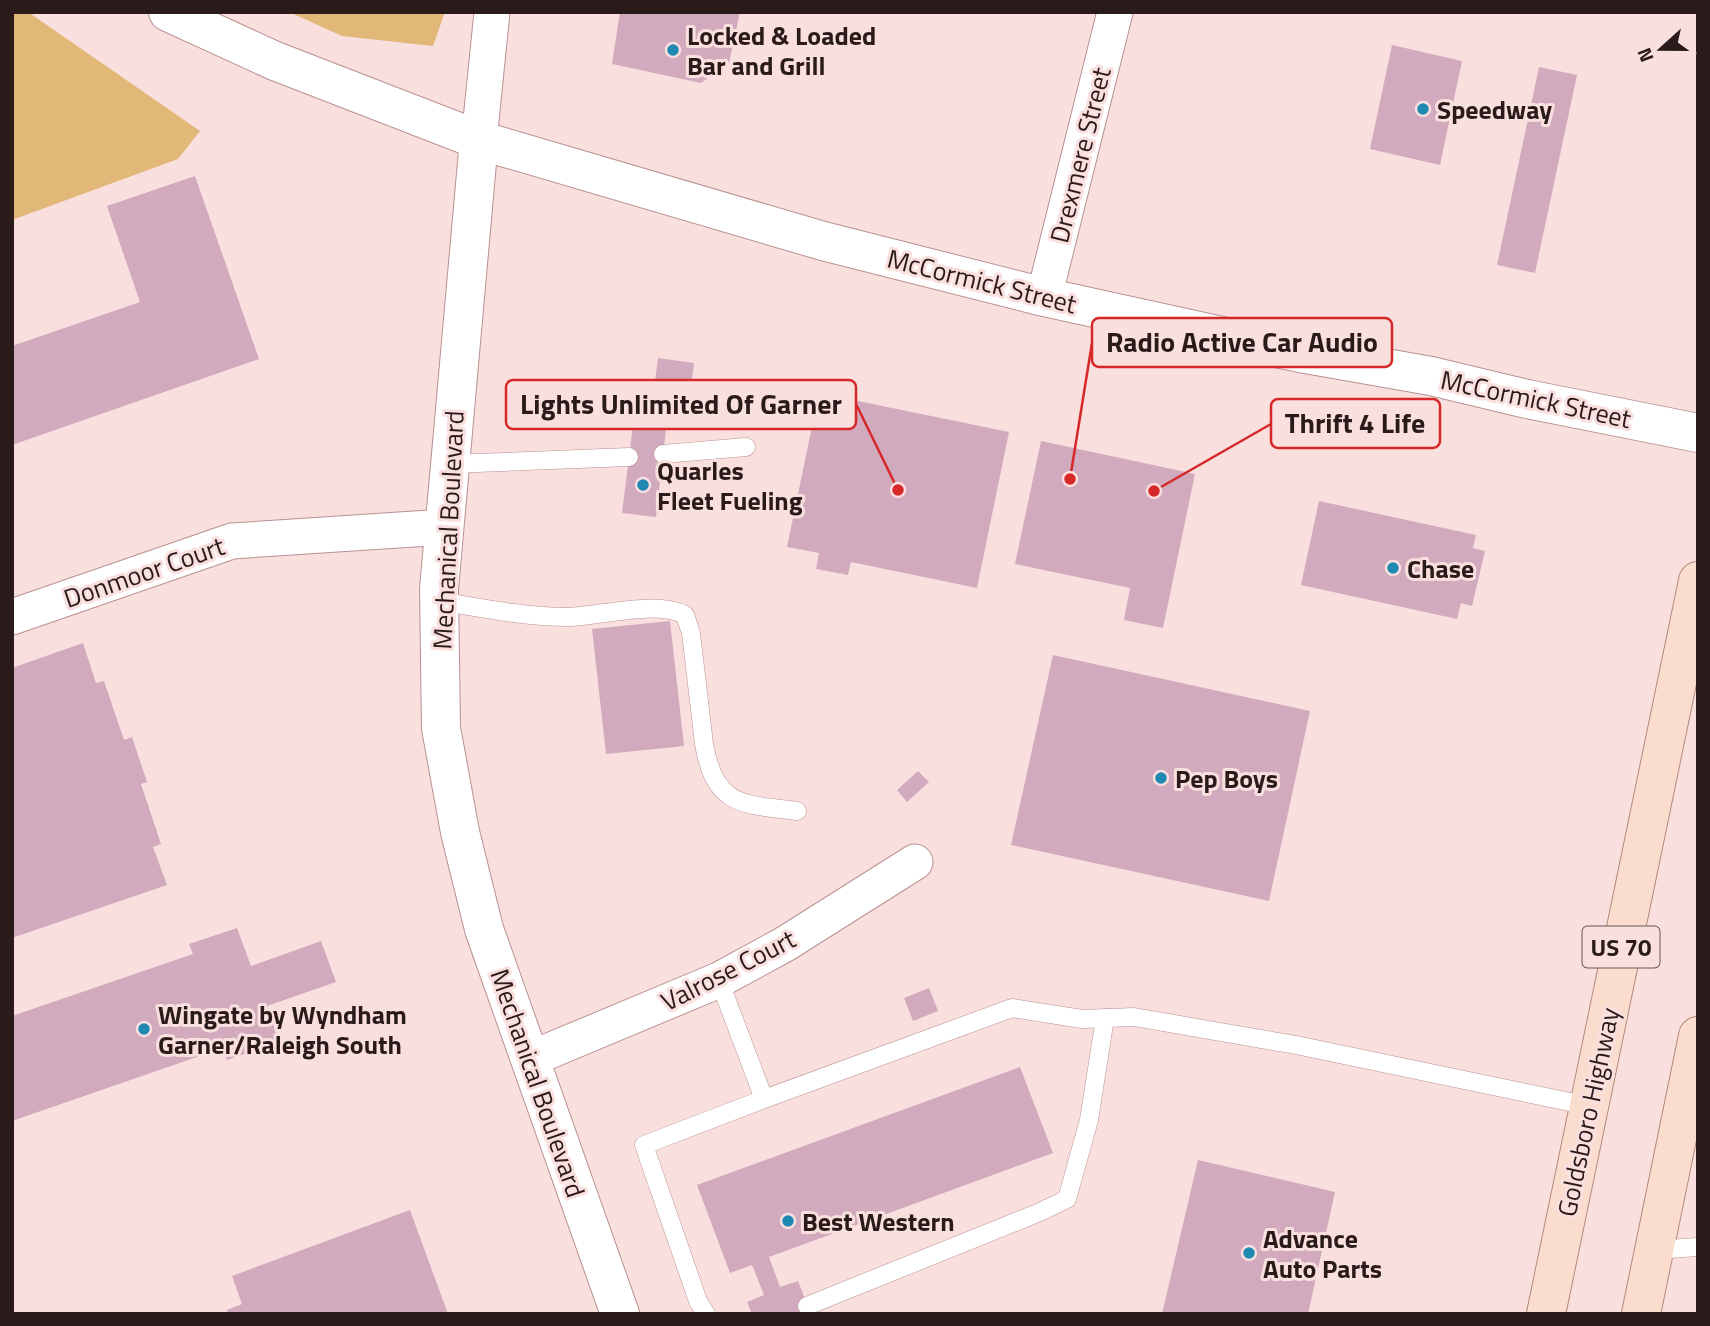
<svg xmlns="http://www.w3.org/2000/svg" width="1710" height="1326" viewBox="0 0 1710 1326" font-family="'Titillium Web',sans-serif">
	<rect width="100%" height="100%" fill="#fadfdf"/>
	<path fill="#e1b877" d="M 12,12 L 28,12 L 200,131 L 178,159 L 12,220 Z
		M 289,12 L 445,12 L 433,46 L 342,36 Z"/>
	<path fill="#d1abbd" d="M 620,12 L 740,12 L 729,63 L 701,83 L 612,64 Z
		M 1392,45 L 1462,61 L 1440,165 L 1370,149 Z
		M 1539,67 L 1577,75 L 1535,273 L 1497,265 Z
		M 195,176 L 259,359 L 12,445 L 12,346 L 140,302 L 107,206 Z
		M 658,358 L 694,363 L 689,402 L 653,397 Z
		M 819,393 L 1009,432 L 977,588 L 851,562 L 848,575 L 816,569 L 819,553 L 787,547 Z
		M 633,425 L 666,429 L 656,517 L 622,513 Z
		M 1041,441 L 1195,474 L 1163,628 L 1124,620 L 1130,588 L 1015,564 Z
		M 1319,501 L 1476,535 L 1473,548 L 1485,551 L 1472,606 L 1461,603 L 1457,619 L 1301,585 Z
		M 670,621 L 684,746 L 606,754 L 592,629 Z
		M 83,643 L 96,683 L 104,681 L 124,740 L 132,737 L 147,782 L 141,784 L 161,844 L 153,847 L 167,885 L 12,938 L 12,668 Z
		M 1053,655 L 1310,711 L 1269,901 L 1011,845 Z
		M 918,771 L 929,782 L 907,802 L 897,790 Z
		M 237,928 L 251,966 L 321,941 L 336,982 L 267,1006 L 279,1042 L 227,1060 L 223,1048 L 12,1121 L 12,1016 L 193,954 L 189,944 Z
		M 929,988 L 938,1011 L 913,1021 L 904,998 Z
		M 1020,1067 L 1053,1153 L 769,1257 L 780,1287 L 798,1281 L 811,1314 L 752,1314 L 747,1302 L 764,1295 L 752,1265 L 730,1273 L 697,1185 Z
		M 1198,1160 L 1335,1192 L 1308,1314 L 1162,1314 Z
		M 410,1210 L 448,1314 L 228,1314 L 227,1310 L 242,1304 L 232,1276 Z"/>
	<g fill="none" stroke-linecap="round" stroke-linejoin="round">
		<g stroke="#b99191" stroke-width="19">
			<path id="service" d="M 663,454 L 746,447
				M 450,464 L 629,457
				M 439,601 C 481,608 525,617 568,617 C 601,616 655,600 685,615 L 691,633 L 704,744 C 715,807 742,804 797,811
				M 719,980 L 764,1099 L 1012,1008 L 1082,1019 L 1134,1017 L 1197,1028 L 1296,1045 L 1589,1106
				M 1654,1250 L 1698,1247
				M 807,1306 L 1040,1212 L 1067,1199 L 1089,1120 L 1105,1018
				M 706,1314 L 698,1301 L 644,1145 L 764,1099"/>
		</g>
		<g stroke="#b99191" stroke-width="37">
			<path id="minor" d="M 479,140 L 492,12
				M 1044,297 L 1115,12
				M 12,617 L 232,541 L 445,527
				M 530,1059 L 719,980 L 785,944 L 915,862"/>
		</g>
		<g stroke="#b99191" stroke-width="40">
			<path id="tertiary" d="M 168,12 L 275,61 L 479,140 L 823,241 L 1044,297 L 1300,353 L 1431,376 L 1527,399 L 1698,433
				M 479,140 L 439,589 L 441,728 L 460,832 L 484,929 L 620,1314"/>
		</g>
		<g stroke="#b18a7a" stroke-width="40">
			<path id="primary" d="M 1546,1314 L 1698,581
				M 1641,1314 L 1698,1036"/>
		</g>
		<use href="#service" stroke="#fff" stroke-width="18"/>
		<use href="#minor" stroke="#fff" stroke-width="35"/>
		<use href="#tertiary" stroke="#fff" stroke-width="38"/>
		<use href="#primary" stroke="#fbddce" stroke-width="38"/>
	</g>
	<g fill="#1f89b1" stroke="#fadfdf" stroke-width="2.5">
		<circle cx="673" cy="50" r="7"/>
		<circle cx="1423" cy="109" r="7"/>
		<circle cx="643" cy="485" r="7"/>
		<circle cx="1393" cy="568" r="7"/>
		<circle cx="1161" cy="778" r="7"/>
		<circle cx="144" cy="1029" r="7"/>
		<circle cx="788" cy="1221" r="7"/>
		<circle cx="1249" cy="1253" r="7"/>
	</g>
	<g text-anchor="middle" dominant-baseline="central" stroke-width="6" stroke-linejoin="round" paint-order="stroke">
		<rect fill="#fadfdf" stroke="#685555" stroke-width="2" x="1582.5" y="926.5" width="77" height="41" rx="5"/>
		<g font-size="24" font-weight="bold" fill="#2a1a1a">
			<text x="1621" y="947">US 70</text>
		</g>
		<g font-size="26" font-weight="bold" fill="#2a1a1a" stroke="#fadfdf" text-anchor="start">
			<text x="687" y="35">Locked &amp; Loaded<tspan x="687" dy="30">Bar and Grill</tspan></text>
			<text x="1437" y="109">Speedway</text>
			<text x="657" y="470">Quarles<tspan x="657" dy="30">Fleet Fueling</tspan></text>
			<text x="1407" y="568">Chase</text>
			<text x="1175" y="778">Pep Boys</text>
			<text x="158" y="1014">Wingate by Wyndham<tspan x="158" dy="30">Garner/Raleigh South</tspan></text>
			<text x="802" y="1221">Best Western</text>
			<text x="1263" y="1238">Advance<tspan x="1263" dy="30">Auto Parts</tspan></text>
		</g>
		<g font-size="26" fill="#2a1a1a" stroke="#fadfdf">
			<text transform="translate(1080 155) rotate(-76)">Drexmere Street</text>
			<text transform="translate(982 281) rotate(14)">McCormick Street</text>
			<text transform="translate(1536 399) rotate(12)">McCormick Street</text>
			<text transform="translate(448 530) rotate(-87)">Mechanical Boulevard</text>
			<text transform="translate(144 572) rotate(-19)">Donmoor Court</text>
			<text transform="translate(728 970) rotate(-27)">Valrose Court</text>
			<text transform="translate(538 1083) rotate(71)">Mechanical Boulevard</text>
			<text transform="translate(1588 1112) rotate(-78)">Goldsboro Highway</text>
		</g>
	</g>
	<path fill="none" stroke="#d62828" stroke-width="2.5" d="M1070 479L1092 343M898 490L856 404M1154 491L1271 424"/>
	<g fill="#d62828" stroke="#fadfdf" stroke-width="2.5">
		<circle cx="1070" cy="479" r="7"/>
		<circle cx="898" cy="490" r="7"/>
		<circle cx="1154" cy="491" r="7"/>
	</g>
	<g fill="#fadfdf" stroke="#d62828" stroke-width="2.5">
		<rect x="1092" y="318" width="300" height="49" rx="7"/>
		<rect x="506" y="380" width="350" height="49" rx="7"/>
		<rect x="1271" y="399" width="169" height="49" rx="7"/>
	</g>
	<g font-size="28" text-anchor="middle" font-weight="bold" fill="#2a1a1a">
		<text x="1242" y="352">Radio Active Car Audio</text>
		<text x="681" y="414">Lights Unlimited Of Garner</text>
		<text x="1355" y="433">Thrift 4 Life</text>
	</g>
	<rect width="1710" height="1326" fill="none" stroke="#2a1a1a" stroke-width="28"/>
	<g transform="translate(1661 49) rotate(249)" stroke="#fadfdf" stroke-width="5" paint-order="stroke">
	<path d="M0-5L12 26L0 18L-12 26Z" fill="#2a1a1a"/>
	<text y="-10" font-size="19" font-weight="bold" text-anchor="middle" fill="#2a1a1a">N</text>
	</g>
</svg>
